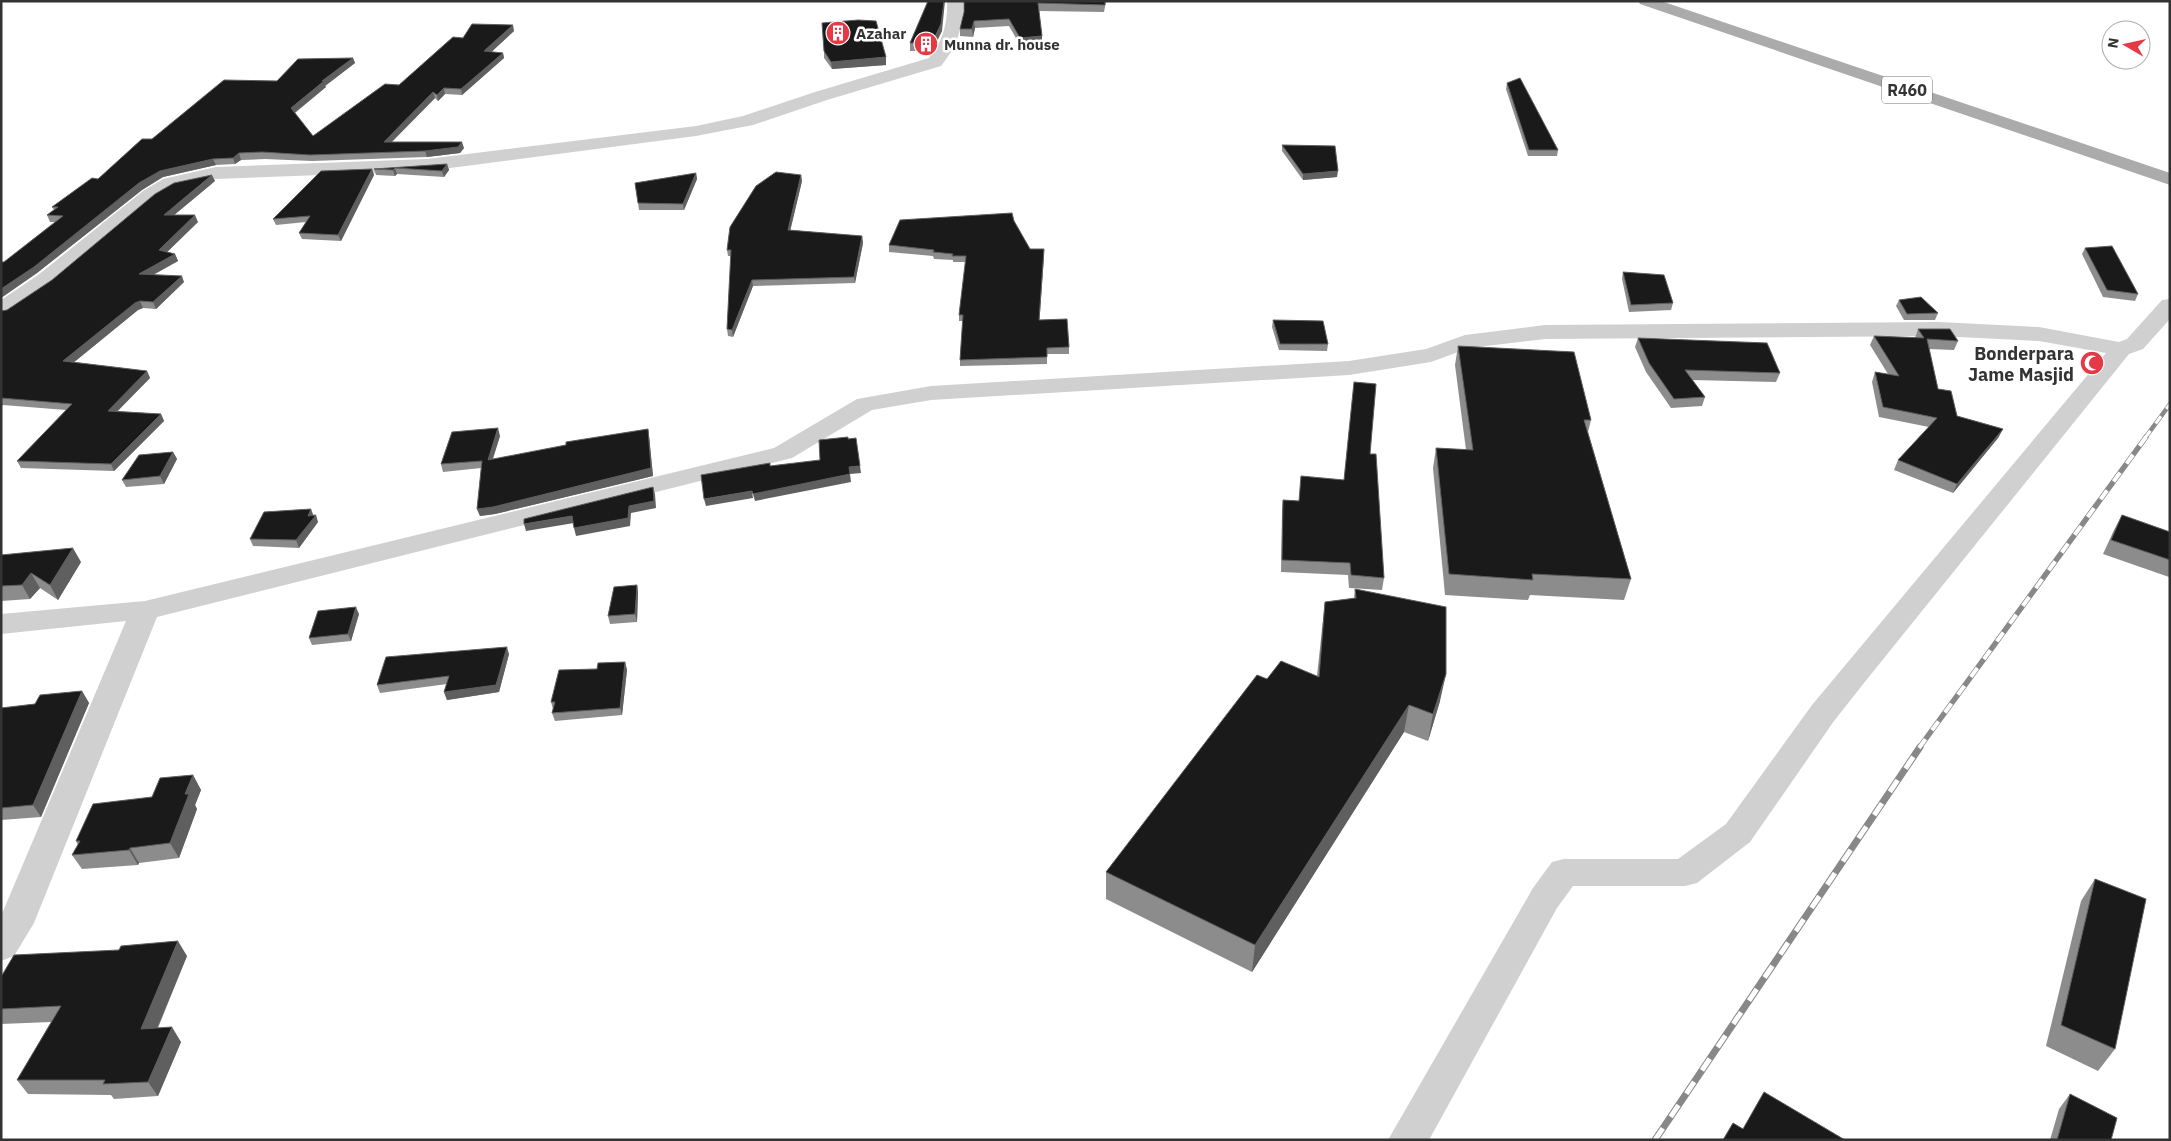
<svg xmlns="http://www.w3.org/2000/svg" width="2171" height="1141" viewBox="0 0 2171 1141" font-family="'IBM Plex Sans',sans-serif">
	<rect width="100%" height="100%" fill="#fff"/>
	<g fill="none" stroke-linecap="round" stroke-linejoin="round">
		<path fill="#d0d0d0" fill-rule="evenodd" d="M 947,1 L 963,1 C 964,26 957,47 941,66 L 827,100 L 753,125 L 696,136 L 427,171 L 216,179 L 176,187 L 157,199 L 54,285 L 9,315 L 1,317 L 1,300 L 38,275 L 143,191 L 163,179 L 216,167 L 427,159 L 696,126 L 743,116 L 815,92 L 929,58 C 943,42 948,22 947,1 Z
			M 2170,299 L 2170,319 L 2143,349 L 2129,354 L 1864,683 L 1834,721 L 1750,842 L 1697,883 L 1685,886 L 1573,886 L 1557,908 L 1429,1140 L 1388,1140 L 1533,888 L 1552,862 L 1564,859 L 1678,859 L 1726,824 L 1812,705 L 2106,353 L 2039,341 L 1939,336 L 1545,339 L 1469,348 L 1431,362 L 1349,375 L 931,400 L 872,410 L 792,458 L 157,617 L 34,923 L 14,956 L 1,961 L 1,916 L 126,621 L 1,634 L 1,614 L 145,601 L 667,474 L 774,448 L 857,399 L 931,386 L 1349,361 L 1426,349 L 1465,335 L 1545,325 L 1939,322 L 2039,327 L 2119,342 L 2127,339 L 2162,300 Z"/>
		<path fill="#ababab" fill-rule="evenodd" d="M 1638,1 L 1661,1 L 2170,173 L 2170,185 L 1640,4 Z"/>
		<g stroke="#888" stroke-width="4.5">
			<path id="rail-far2" d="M 2145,438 L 2170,404"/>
		</g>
		<g stroke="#888" stroke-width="5.5">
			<path id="rail-far1" d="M 1919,748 L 2146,437"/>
		</g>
		<g stroke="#888" stroke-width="7">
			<path id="rail" d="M 1655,1140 L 1920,747"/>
		</g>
		<use href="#rail-far2" stroke="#fff" stroke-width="3" stroke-dasharray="9" stroke-linecap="butt"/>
		<use href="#rail-far1" stroke="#fff" stroke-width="4" stroke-dasharray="11" stroke-linecap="butt"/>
		<use href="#rail" stroke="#fff" stroke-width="5" stroke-dasharray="14" stroke-linecap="butt"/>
	</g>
	<path fill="#8c8c8c" d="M 964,1 L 1106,1 L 1104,12 L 1039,11 L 1042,36 L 1042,43 L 1020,45 L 1009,26 L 975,28 L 973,37 L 960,36 L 960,29 L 964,12 Z
		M 514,31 L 491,52 L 503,53 L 504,58 L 462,95 L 445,94 L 438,101 L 435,98 L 391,142 L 464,148 L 460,153 L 427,157 L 312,161 L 265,159 L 241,160 L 235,164 L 216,165 L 163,177 L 142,190 L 37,273 L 1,298 L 1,262 L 4,262 L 55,222 L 50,222 L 47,215 L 54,210 L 52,207 L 98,179 L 152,139 L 277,81 L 353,58 L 355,63 L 325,86 L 326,87 L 295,113 L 313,136 L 399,85 L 463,38 Z
		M 942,31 L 932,51 L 910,51 L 910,43 Z
		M 824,51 L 886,57 L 886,65 L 832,69 L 824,58 Z
		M 1507,83 L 1558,150 L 1557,156 L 1528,156 L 1506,89 Z
		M 1282,145 L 1337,177 L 1303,180 L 1282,151 Z
		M 447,164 L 449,170 L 444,177 L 397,174 L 395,176 L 376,175 L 374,169 Z
		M 372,169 L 374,175 L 341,241 L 302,239 L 299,233 L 306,222 L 276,225 L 273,219 Z
		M 696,173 L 697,179 L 684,210 L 639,210 L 638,203 Z
		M 801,175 L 802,181 L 790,230 L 862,236 L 863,243 L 855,283 L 753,286 L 733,337 L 728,336 L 727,329 L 731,256 L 728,256 L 727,250 Z
		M 215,181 L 174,215 L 198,222 L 167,252 L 175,254 L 178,261 L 153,275 L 184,282 L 156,309 L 143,308 L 138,310 L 74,362 L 147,371 L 150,378 L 117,411 L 161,414 L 164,421 L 114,471 L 21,468 L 17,461 L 66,410 L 3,405 L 1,407 L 1,311 L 7,310 Z
		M 1014,221 L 1030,249 L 1044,249 L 1039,320 L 1069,347 L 1069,354 L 1047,354 L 1047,364 L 960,366 L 960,360 L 963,321 L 959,321 L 959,315 L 966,262 L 953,262 L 953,260 L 934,259 L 933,256 L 889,252 L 889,245 Z
		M 2085,248 L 2138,294 L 2135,301 L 2103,297 L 2082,254 Z
		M 1623,272 L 1673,303 L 1671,310 L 1629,312 L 1622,279 Z
		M 1899,300 L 1938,313 L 1935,320 L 1904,320 L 1896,306 Z
		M 1273,320 L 1328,344 L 1327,351 L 1279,350 L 1272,327 Z
		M 1918,329 L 1958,341 L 1954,350 L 1929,349 L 1938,389 L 1957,416 L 2003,429 L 1998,438 L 1953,493 L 1894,470 L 1898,460 L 1929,427 L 1879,417 L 1872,382 L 1875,372 L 1888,374 L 1870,345 L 1874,336 L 1915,338 Z
		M 1638,338 L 1780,373 L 1776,382 L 1692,380 L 1705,397 L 1702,406 L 1671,408 L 1646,372 L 1635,347 Z
		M 1458,346 L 1591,420 L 1588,432 L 1631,579 L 1624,600 L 1530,595 L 1528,600 L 1445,595 L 1433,468 L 1436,448 L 1466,450 L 1455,365 Z
		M 500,436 L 493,459 L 649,436 L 653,476 L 495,514 L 480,516 L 477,509 L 481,468 L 443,472 L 441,464 Z
		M 173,452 L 177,459 L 164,484 L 126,487 L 122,480 Z
		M 1370,454 L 1384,578 L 1382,590 L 1349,588 L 1348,575 L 1281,572 L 1282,512 L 1283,500 L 1299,501 L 1344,480 Z
		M 313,515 L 318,522 L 299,548 L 253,546 L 250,539 Z
		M 2122,515 L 2170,532 L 2170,576 L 2169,577 L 2103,554 L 2114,530 Z
		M 1,555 L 81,562 L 58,600 L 40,588 L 30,599 L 1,601 Z
		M 637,585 L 638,592 L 637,622 L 610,624 L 608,616 Z
		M 1355,589 L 1440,701 L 1428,741 L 1404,732 L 1252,972 L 1106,899 L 1106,872 L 1267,679 L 1317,676 L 1322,629 L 1325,602 L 1354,598 Z
		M 359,614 L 351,641 L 312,645 L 309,638 Z
		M 509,654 L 499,692 L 447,700 L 444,692 L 447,684 L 380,693 L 377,685 Z
		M 625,662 L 627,670 L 622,715 L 555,721 L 552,713 L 553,709 L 551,702 L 597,669 Z
		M 82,691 L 89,703 L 41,817 L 1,820 L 1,708 L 35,704 Z
		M 193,775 L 201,790 L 195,805 L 197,809 L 179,858 L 139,863 L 138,865 L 82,869 L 72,855 L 78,845 L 76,841 Z
		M 2095,879 L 2115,1049 L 2098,1071 L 2046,1046 L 2081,901 Z
		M 187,956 L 158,1028 L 181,1042 L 158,1096 L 114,1099 L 111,1095 L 28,1094 L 17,1080 L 51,1022 L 1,1024 L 1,977 Z
		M 2070,1094 L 2111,1140 L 2050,1140 L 2059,1109 Z"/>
	<path fill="#5f5f5f" d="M 944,1 L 945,1 L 942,31 L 932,51 L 932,43 Z
		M 974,21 L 975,28 L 973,37 L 972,29 Z
		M 513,25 L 514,31 L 486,57 L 484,51 Z
		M 1042,36 L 1042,43 L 1020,45 L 1020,38 Z
		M 503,53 L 504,58 L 462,95 L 461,89 Z
		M 886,57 L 886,65 L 832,69 L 831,62 Z
		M 353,58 L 355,63 L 325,86 L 326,87 L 293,114 L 291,108 L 322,81 Z
		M 444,88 L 445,94 L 438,101 L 437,95 Z
		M 433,92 L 435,98 L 386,148 L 384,142 Z
		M 462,142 L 464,148 L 460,153 L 427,157 L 425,151 Z
		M 239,153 L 241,160 L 235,164 L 233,158 Z
		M 213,159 L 216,165 L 163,177 L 142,190 L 37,273 L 1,298 L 1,289 L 139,183 L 160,171 Z
		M 447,164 L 449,170 L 444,177 L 442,171 Z
		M 395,168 L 397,174 L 395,176 L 393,170 Z
		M 372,169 L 374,175 L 341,241 L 338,235 Z
		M 1338,171 L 1337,177 L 1303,180 L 1303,174 Z
		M 696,173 L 697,179 L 684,210 L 683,204 Z
		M 212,175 L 215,181 L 167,221 L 164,215 Z
		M 801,175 L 802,181 L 789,236 L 788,230 Z
		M 195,215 L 198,222 L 162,257 L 159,250 Z
		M 862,236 L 863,243 L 855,283 L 854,277 Z
		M 1044,249 L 1044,256 L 1039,327 L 1039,320 Z
		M 175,254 L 178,261 L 142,281 L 139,274 Z
		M 182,276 L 184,282 L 156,309 L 153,302 Z
		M 752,280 L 753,286 L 733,337 L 732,330 Z
		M 140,301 L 143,308 L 138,310 L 67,368 L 63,361 L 135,303 Z
		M 147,371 L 150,378 L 111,418 L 108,411 Z
		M 161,414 L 164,421 L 114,471 L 111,464 Z
		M 498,428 L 500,436 L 490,467 L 488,460 Z
		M 648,429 L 649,436 L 653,476 L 495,514 L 480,516 L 477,509 Z
		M 2003,429 L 1998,438 L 1953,493 L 1957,484 Z
		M 173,452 L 177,459 L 164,484 L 160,476 Z
		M 860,466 L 861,473 L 850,474 L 851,482 L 755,501 L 753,494 L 849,467 Z
		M 653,487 L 655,494 L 656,508 L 631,513 L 630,526 L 576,536 L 574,528 L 629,506 Z
		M 752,491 L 753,498 L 706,506 L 704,499 Z
		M 311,509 L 314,517 L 316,515 L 318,522 L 299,548 L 296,540 Z
		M 572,516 L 574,523 L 526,531 L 524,524 Z
		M 73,548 L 81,562 L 58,600 L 50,585 Z
		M 31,573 L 40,588 L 30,599 L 22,585 Z
		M 637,585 L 638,592 L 637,622 L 635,614 Z
		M 356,607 L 359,614 L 351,641 L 348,634 Z
		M 507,647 L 509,654 L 499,692 L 447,700 L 444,692 Z
		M 625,662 L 627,670 L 622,715 L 620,708 Z
		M 1446,674 L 1440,701 L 1428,741 L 1433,714 Z
		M 82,691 L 89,703 L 41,817 L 33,805 Z
		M 1409,705 L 1404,732 L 1252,972 L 1255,945 Z
		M 193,775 L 201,790 L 195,805 L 197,809 L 179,858 L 170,843 L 185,794 Z
		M 130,848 L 139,863 L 138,865 L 129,850 Z
		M 178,941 L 187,956 L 151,1043 L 141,1029 Z
		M 172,1027 L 181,1042 L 158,1096 L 148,1082 Z"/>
	<path fill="#1a1a1a" stroke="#5f5f5f" d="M 928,1 L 944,1 L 941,24 L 932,43 L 910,43 Z
		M 964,1 L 1105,1 L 1105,5 L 1038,3 L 1042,36 L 1020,38 L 1009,19 L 974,21 L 972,29 L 960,29 L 964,12 Z
		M 858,20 L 876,21 L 886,57 L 831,62 L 824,51 L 822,23 Z
		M 472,24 L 513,25 L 484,51 L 503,53 L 461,89 L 444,88 L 437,95 L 433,92 L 384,142 L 462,142 L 458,147 L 425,151 L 310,155 L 262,152 L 239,153 L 233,158 L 213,159 L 160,171 L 139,183 L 34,267 L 1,289 L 1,262 L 4,262 L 63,216 L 47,215 L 58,207 L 52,207 L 92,178 L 98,179 L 142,139 L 152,139 L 224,80 L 277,81 L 298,59 L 353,58 L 322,81 L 324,81 L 291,108 L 313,136 L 385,84 L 399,85 L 453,37 L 463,38 Z
		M 1520,78 L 1558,150 L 1529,150 L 1507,83 Z
		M 1282,145 L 1335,146 L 1338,171 L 1303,174 Z
		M 447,164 L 442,171 L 395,168 L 393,170 L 374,169 Z
		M 372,169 L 338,235 L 299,233 L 310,216 L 273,219 L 321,171 Z
		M 776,172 L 801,175 L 788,230 L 862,236 L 854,277 L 752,280 L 732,330 L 727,329 L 731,250 L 727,250 L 730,227 L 756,186 Z
		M 696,173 L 683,204 L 638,203 L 635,183 Z
		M 212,175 L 164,215 L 195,215 L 159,250 L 175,254 L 139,274 L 182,276 L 153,302 L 140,301 L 135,303 L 63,361 L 147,371 L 108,411 L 161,414 L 111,464 L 17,461 L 72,404 L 1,398 L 1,311 L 7,310 L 52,280 L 155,194 L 174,183 Z
		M 1012,213 L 1014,221 L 1030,249 L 1044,249 L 1039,320 L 1067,319 L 1069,347 L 1047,348 L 1047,357 L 960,360 L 963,315 L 959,315 L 966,256 L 952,256 L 953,254 L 933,252 L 934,250 L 889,245 L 900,220 Z
		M 2112,246 L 2138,294 L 2107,290 L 2085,248 Z
		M 1623,272 L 1664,275 L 1673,303 L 1631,305 Z
		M 1921,297 L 1938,313 L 1907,314 L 1899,300 Z
		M 1273,320 L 1323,321 L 1328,344 L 1280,344 Z
		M 1918,329 L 1950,329 L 1958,341 L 1927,339 L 1938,389 L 1951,391 L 1957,416 L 2003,429 L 1957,484 L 1898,460 L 1937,418 L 1883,407 L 1875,372 L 1899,376 L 1874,336 L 1924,338 Z
		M 1638,338 L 1767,343 L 1780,373 L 1685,370 L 1705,397 L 1674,399 L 1649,363 Z
		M 1458,346 L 1574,352 L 1591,420 L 1584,420 L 1631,579 L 1532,574 L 1533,580 L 1449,574 L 1436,448 L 1473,450 Z
		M 1354,382 L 1376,384 L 1370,454 L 1376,454 L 1384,578 L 1351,575 L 1350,563 L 1282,560 L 1283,500 L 1299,501 L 1301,476 L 1344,480 Z
		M 498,428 L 488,460 L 566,445 L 566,442 L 648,429 L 651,468 L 493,507 L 477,509 L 482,461 L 441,464 L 452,432 Z
		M 848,437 L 848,439 L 856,438 L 860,466 L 849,467 L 850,474 L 753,494 L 752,491 L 704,499 L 701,475 L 770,463 L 770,466 L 820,460 L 819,440 Z
		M 173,452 L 160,476 L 122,480 L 139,455 Z
		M 653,487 L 654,501 L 629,506 L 628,518 L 574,528 L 572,516 L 524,524 L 524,519 Z
		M 311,509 L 308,516 L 316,515 L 296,540 L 250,539 L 264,512 Z
		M 2122,515 L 2170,532 L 2170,560 L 2111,540 Z
		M 73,548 L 50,585 L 31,573 L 22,585 L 1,586 L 1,555 Z
		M 637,585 L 635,614 L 608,616 L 614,587 Z
		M 1355,589 L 1446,607 L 1446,674 L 1433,714 L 1409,705 L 1255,945 L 1106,872 L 1257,675 L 1267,679 L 1281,661 L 1319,677 L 1325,602 L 1356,598 Z
		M 356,607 L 348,634 L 309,638 L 318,611 Z
		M 507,647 L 496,685 L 444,692 L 449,676 L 377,685 L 386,657 Z
		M 625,662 L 620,708 L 552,713 L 555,702 L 551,702 L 559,670 L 597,669 L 598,663 Z
		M 82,691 L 33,805 L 1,808 L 1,708 L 35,704 L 40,695 Z
		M 193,775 L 185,794 L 189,794 L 170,843 L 130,848 L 129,850 L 72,855 L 80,841 L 76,841 L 93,804 L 152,797 L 160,778 Z
		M 2095,879 L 2146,899 L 2115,1049 L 2061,1025 Z
		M 178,941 L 141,1029 L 172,1027 L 148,1082 L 103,1084 L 105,1080 L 17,1080 L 61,1006 L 1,1009 L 1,977 L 14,955 L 119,950 L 121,946 Z
		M 1764,1092 L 1845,1140 L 1723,1140 L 1733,1123 L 1743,1129 Z
		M 2070,1094 L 2117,1118 L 2111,1140 L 2057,1140 Z"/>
	<defs>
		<g id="building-disc" transform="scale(1.25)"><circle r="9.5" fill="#e63946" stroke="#fff"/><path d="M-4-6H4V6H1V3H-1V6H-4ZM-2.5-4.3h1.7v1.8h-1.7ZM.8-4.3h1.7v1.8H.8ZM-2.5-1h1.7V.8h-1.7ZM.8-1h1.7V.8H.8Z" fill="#fff"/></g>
		<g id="mosque-disc" transform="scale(1.25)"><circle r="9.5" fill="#e63946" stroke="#fff"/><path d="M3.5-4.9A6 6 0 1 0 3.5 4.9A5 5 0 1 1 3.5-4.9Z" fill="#fff"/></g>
	</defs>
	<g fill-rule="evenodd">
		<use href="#building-disc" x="838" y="33"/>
		<use href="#building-disc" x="926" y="44"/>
		<use href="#mosque-disc" x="2092" y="363"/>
	</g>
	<g text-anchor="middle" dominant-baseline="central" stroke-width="5" stroke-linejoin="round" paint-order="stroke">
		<g font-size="15" font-weight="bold" fill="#333" stroke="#fff" text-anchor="start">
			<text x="856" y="33">Azahar</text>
			<text x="944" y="44">Munna dr. house</text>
		</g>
		<rect fill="#fff" stroke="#707070" stroke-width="1" x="1882" y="76.5" width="50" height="27" rx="4"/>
		<g font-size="16" font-weight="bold" fill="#333">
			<text x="1907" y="90">R460</text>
		</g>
		<g font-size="18" font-weight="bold" fill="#333" stroke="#fff" text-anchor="end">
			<text x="2074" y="353">Bonderpara<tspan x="2074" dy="21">Jame Masjid</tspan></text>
		</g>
	</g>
	<rect width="2171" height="1141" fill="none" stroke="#333333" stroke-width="5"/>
	<g transform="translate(2126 45) rotate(279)"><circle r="24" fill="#ffffff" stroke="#adadad"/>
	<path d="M0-4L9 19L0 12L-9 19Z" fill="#e63946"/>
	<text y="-8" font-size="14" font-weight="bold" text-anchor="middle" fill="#333333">N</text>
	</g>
</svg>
